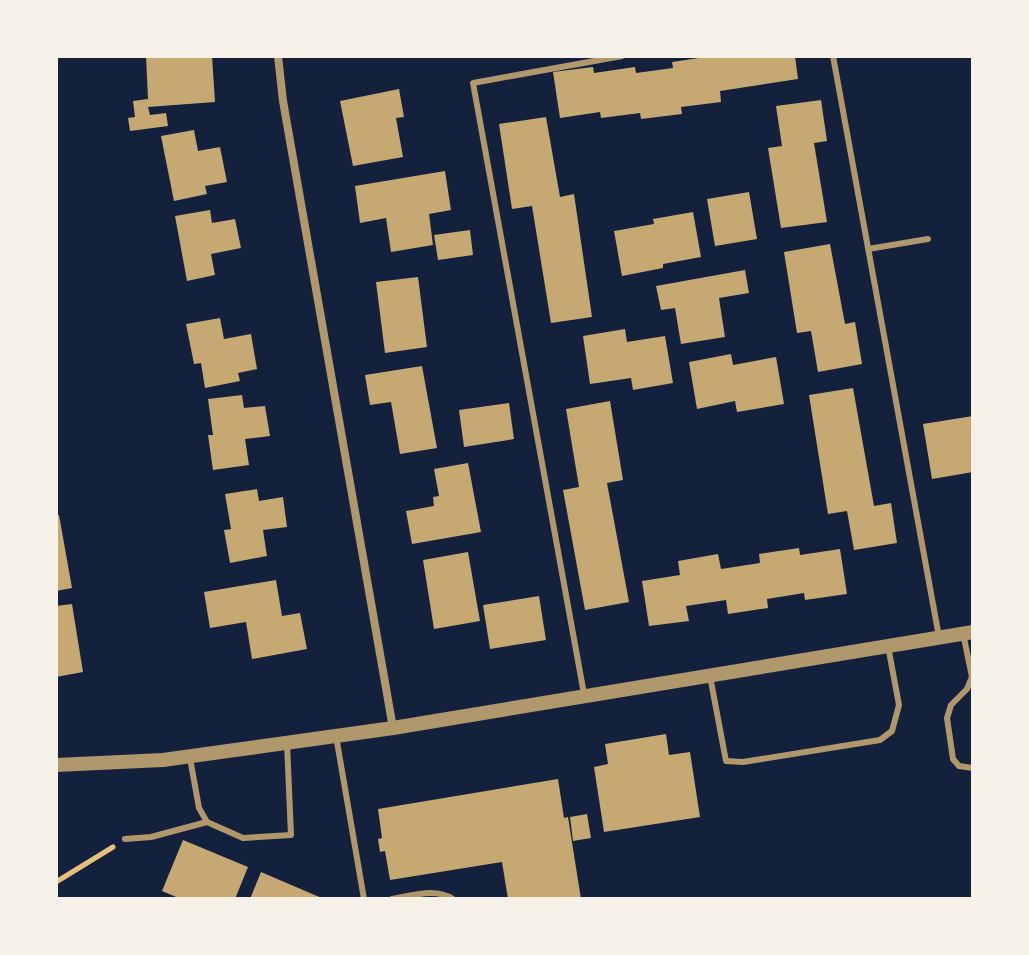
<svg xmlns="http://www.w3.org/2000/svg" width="1029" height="955" viewBox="0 0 1029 955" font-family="'Sofia Sans Condensed',sans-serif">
	<rect width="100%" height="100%" fill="#14213d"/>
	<path fill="#c6a872" d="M 146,56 L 212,56 L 215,102 L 148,107 L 150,115 L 166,113 L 168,126 L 130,131 L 128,118 L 135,117 L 133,101 L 148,99 Z
		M 712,56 L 795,56 L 798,79 L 720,91 L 721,102 L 681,107 L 682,114 L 641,119 L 640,113 L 601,118 L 600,112 L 560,118 L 553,72 L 593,67 L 594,73 L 635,67 L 636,73 L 673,68 L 672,62 Z
		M 399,89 L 404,117 L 396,118 L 403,157 L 353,166 L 340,101 Z
		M 821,100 L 827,141 L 814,143 L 827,222 L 781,228 L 768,148 L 782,146 L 776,106 Z
		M 546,117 L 560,197 L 574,194 L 592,317 L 551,323 L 532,206 L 512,209 L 499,124 Z
		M 194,130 L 198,151 L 220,147 L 227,182 L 205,186 L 207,194 L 174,201 L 161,136 Z
		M 445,171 L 451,210 L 429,214 L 433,245 L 391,252 L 386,218 L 360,223 L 355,186 Z
		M 749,192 L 757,239 L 715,246 L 707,199 Z
		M 210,210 L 212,223 L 235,219 L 241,248 L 211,254 L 215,275 L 187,281 L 175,216 Z
		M 693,212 L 701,257 L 663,264 L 663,268 L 622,276 L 614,231 L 654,224 L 653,219 Z
		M 470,230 L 473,255 L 438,260 L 434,235 Z
		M 830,244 L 845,324 L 855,322 L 862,364 L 818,372 L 811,331 L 797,333 L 784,252 Z
		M 745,270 L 749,293 L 719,298 L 725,337 L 681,344 L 675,308 L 661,310 L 656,286 Z
		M 418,277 L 427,347 L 385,353 L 376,282 Z
		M 220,318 L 224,339 L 251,334 L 257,369 L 238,373 L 240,381 L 205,388 L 201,363 L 194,364 L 186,324 Z
		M 625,329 L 627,342 L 665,336 L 673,383 L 633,390 L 631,378 L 590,384 L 583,336 Z
		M 731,354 L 733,365 L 776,357 L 784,404 L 737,412 L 735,401 L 697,409 L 689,362 Z
		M 422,366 L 437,448 L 400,454 L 391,402 L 370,405 L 365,375 Z
		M 853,388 L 874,506 L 891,503 L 897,543 L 854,550 L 847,511 L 828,514 L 809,395 Z
		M 242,395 L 244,408 L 265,406 L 270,436 L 245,439 L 249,465 L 213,470 L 208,435 L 213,435 L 208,399 Z
		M 610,401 L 623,480 L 607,483 L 629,602 L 585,610 L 563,490 L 579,487 L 566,409 Z
		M 509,403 L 514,439 L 464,447 L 459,410 Z
		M 973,416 L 973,472 L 932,479 L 923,424 Z
		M 468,463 L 481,532 L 412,544 L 406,511 L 434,506 L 433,497 L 439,496 L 434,469 Z
		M 257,489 L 259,501 L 283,497 L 287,527 L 263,530 L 267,556 L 230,563 L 224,530 L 231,529 L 225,494 Z
		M 59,515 L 72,588 L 56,591 L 56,516 Z
		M 799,548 L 800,555 L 840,549 L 847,594 L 805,600 L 804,593 L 767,599 L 768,608 L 728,614 L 726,600 L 686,606 L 689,621 L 649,626 L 642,581 L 680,575 L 678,561 L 718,554 L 721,569 L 760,563 L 759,554 Z
		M 468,552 L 480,621 L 434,629 L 423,560 Z
		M 276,580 L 282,616 L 300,613 L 307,649 L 252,659 L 246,622 L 210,628 L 204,592 Z
		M 539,596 L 546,640 L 490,649 L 483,605 Z
		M 72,604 L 83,672 L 56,677 L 56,606 Z
		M 666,734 L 669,755 L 690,752 L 700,817 L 604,832 L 594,767 L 608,764 L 605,744 Z
		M 558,779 L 564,818 L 568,817 L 581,899 L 508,899 L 502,862 L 390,880 L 385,851 L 380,852 L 378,839 L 382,838 L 378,809 Z
		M 587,814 L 591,838 L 573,841 L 570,817 Z
		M 183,840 L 248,867 L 235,899 L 181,899 L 162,891 Z
		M 261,872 L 324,899 L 250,899 Z"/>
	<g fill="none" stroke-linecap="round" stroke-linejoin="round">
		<path stroke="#e5c07b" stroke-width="5" d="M 56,882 L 113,847"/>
		<path stroke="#b1986c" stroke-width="6" d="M 833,56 L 939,637
			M 868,249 L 928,239
			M 963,633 L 972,677 L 967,689 L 951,705 L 947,718 L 953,759 L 959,766 L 973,768
			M 710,676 L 726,761 L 743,762 L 880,740 L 892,731 L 899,705 L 888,646
			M 584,694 L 473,83 L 622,56
			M 336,736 L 364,899
			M 190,758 L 199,808 L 207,822 L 243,838 L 291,835 L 287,743
			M 125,839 L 151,837 L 207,822
			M 392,899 C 412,896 435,887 453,899"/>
		<path stroke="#b1986c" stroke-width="8" d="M 278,56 L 283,101 L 393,728"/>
		<path stroke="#b1986c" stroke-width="14" d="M 56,765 L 163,760 L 393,728 L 973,632"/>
	</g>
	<rect width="1029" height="955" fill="none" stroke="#f6f1e7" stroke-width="116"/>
</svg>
